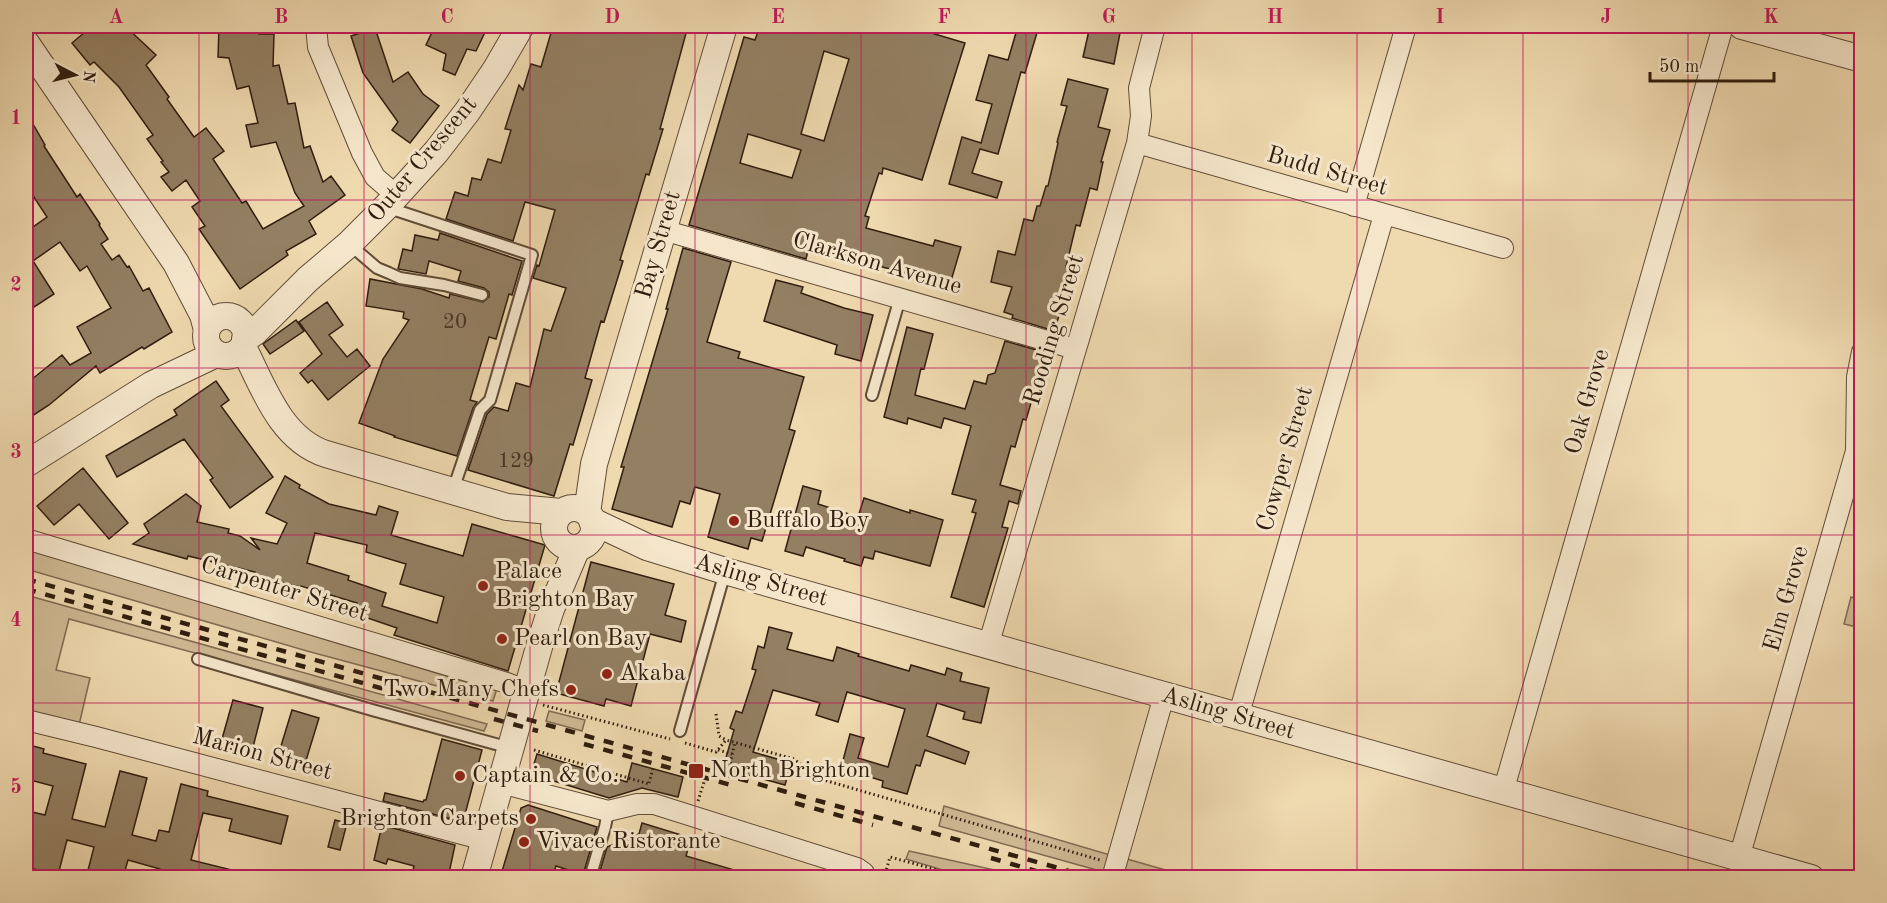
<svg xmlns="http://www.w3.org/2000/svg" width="1887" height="903" viewBox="0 0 1887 903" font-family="'Old Standard TT',serif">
	<rect width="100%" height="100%" fill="#efd9af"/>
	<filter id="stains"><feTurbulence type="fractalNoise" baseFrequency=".00333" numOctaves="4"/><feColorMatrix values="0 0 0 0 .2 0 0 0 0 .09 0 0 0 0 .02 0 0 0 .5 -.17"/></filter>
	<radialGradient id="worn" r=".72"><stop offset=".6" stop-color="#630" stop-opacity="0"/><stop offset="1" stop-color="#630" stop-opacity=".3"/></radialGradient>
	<path fill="#cfb994" stroke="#806b52" stroke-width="1.5" d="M 26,549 L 476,685 L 489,683 L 498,685 L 493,701 L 307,651 L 26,569 Z
		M 26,595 L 487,724 L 484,731 L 69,619 L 56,670 L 90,678 L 79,725 L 26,711 Z
		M 1851,597 L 1861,600 L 1861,628 L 1844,624 Z
		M 549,711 L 585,720 L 582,731 L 546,721 Z
		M 944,806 L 1110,855 L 1104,872 L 939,826 Z
		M 909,851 L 1026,877 L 966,877 L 906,859 Z
		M 1127,859 L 1190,877 L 1122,878 Z"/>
	<path fill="#937f62" stroke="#301d0f" stroke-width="1.5" fill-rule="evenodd" d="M 92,26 L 125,26 L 156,55 L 146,65 L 169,97 L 167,99 L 194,137 L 206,128 L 224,151 L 213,159 L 242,203 L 246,201 L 263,229 L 304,206 L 295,193 L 276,142 L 251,147 L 246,125 L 258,123 L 249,86 L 237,89 L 229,58 L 218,57 L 219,26 L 261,26 L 259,34 L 274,34 L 273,66 L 279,65 L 288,104 L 295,103 L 304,148 L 310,146 L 323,182 L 331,176 L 345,195 L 309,221 L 316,234 L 286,251 L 288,255 L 240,289 L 199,229 L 205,226 L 192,207 L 200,201 L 186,180 L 172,191 L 161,177 L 169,172 L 161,162 L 163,161 L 147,139 L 153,135 L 119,87 L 94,62 L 90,65 L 72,43 Z
		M 435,26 L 488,26 L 476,51 L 467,49 L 455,75 L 443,70 L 446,54 L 426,45 Z
		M 553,26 L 688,26 L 660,129 L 663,129 L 649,175 L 646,174 L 620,260 L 623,261 L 604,322 L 601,321 L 585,378 L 592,380 L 573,445 L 570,444 L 554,496 L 468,470 L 487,414 L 494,407 L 508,411 L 516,383 L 530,387 L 544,329 L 551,331 L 566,288 L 533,278 L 537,265 L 539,266 L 555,210 L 525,202 L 513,241 L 446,219 L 455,192 L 468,196 L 472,178 L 481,180 L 488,159 L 501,163 L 511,130 L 505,129 L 519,85 L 523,90 L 531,64 L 541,67 Z
		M 760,26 L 908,26 L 965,43 L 922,180 L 883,168 L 882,174 L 879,173 L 865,216 L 869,217 L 866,228 L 933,246 L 935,240 L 961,247 L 948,291 L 922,283 L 924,278 L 856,260 L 809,246 L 806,259 L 689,225 L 744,37 L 755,40 ZM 824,51 L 849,59 L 824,141 L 801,134 ZM 748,134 L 801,150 L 792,178 L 740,163 Z
		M 1018,26 L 1039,26 L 1025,73 L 1021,72 L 998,154 L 980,149 L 972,173 L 1002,182 L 997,198 L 949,184 L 962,137 L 981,143 L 992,104 L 976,100 L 989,55 L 1008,60 Z
		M 1090,26 L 1120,33 L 1114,64 L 1083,57 Z
		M 375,28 L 393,82 L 408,72 L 423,94 L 439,106 L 410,143 L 392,130 L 398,122 L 363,73 L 351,36 Z
		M 1068,79 L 1108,89 L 1098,127 L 1110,130 L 1101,162 L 1103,162 L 1097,190 L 1090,188 L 1080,226 L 1076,225 L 1066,267 L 1069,268 L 1060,306 L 1062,307 L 1054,331 L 1012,318 L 1013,315 L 1004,312 L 1012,287 L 991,282 L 998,251 L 1015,255 L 1024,219 L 1033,221 L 1037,206 L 1040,206 L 1046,186 L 1048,186 L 1058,143 L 1057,142 L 1067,106 L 1061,105 Z
		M 26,112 L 45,145 L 44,146 L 77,197 L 80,194 L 100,224 L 99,225 L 108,239 L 101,244 L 112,260 L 119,255 L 127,267 L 129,266 L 143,291 L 149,288 L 172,332 L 144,349 L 142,347 L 100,373 L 96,366 L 49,405 L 26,420 L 26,384 L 62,355 L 70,365 L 91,353 L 77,327 L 111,308 L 87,266 L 80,271 L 60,242 L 33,261 L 54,294 L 31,309 L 26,301 L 26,232 L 47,217 L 26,185 Z
		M 440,233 L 522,261 L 512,295 L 509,294 L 496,339 L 489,337 L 470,400 L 477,402 L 473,408 L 457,456 L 394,437 L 395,436 L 359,423 L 383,359 L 409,320 L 403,318 L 404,312 L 366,306 L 370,279 L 422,289 L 449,298 L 450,294 L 483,302 L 489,297 L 489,292 L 484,288 L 458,281 L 461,271 L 429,261 L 426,274 L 398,269 L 403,249 L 412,251 L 415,235 L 438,240 Z
		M 683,248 L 731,262 L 707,342 L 740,352 L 738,358 L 804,377 L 789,429 L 795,431 L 762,541 L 751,538 L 748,549 L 708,537 L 720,494 L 695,487 L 690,504 L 680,501 L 672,527 L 612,509 L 624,467 L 621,467 L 668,309 L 666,309 Z
		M 776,280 L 803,287 L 801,293 L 844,308 L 873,315 L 861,361 L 835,354 L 837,345 L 764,321 Z
		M 327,302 L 343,325 L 329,335 L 347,357 L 357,349 L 370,366 L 328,400 L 312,380 L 308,383 L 300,373 L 322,354 L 299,322 Z
		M 296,320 L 304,331 L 270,354 L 263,344 Z
		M 907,327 L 933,334 L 924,369 L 921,368 L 915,395 L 965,409 L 974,381 L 986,384 L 988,375 L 995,373 L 1005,341 L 1051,354 L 1038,397 L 1033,396 L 1026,420 L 1023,419 L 1015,447 L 1011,446 L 1000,485 L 1021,491 L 1018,504 L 1009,501 L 1002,527 L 1008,528 L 984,607 L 951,597 L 976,513 L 972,512 L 976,500 L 952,494 L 971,426 L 944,418 L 941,428 L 908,418 L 907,424 L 884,417 Z
		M 216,381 L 229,400 L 221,406 L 273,477 L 230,508 L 210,480 L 213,478 L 184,439 L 117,477 L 106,456 L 177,415 L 174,410 Z
		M 83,468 L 128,523 L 109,539 L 79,504 L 54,525 L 37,506 Z
		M 285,476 L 300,485 L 299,488 L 329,504 L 376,515 L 379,506 L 398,512 L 391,535 L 463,556 L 472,524 L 545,545 L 508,671 L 394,635 L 397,628 L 353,613 L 357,603 L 301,586 L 300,587 L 254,575 L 255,572 L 188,556 L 187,559 L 133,544 L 149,533 L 144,524 L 186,494 L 201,506 L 197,522 L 229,529 L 228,533 L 240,536 L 260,550 L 251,538 L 277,544 L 287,523 L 266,513 ZM 315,533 L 367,545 L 366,552 L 406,564 L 400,584 L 444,597 L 437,623 L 382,606 L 386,593 L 348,580 L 349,576 L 307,563 Z
		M 803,486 L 821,491 L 818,504 L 858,517 L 864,498 L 910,513 L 910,510 L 943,520 L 930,566 L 875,551 L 873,559 L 864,557 L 861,566 L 844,561 L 845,559 L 806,547 L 803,556 L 785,551 Z
		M 591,562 L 674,584 L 665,615 L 686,621 L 681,642 L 650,634 L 631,706 L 606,699 L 604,706 L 556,693 Z
		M 769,627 L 792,633 L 787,649 L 833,661 L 837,647 L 859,654 L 858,656 L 909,671 L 911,665 L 945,675 L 947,668 L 962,673 L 960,681 L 989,688 L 981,723 L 963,719 L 965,712 L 937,703 L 927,736 L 969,752 L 965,764 L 925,750 L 920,766 L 916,765 L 907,794 L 882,787 L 883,781 L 841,768 L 850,734 L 864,738 L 858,758 L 888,767 L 905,709 L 847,692 L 838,722 L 816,715 L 820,703 L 773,690 L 753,752 L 791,763 L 785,785 L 723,768 L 734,730 L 730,728 L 736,711 L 742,713 L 756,670 L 752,669 L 758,646 L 764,648 Z
		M 233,700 L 263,708 L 251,755 L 220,746 Z
		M 292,710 L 319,718 L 304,767 L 277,759 Z
		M 442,739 L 482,750 L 463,822 L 383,801 L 385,793 L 423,802 L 424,800 L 426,800 Z
		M 26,744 L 44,749 L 43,753 L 86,764 L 72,819 L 105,827 L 120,771 L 147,778 L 132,835 L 156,841 L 159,830 L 169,832 L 181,784 L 208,791 L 207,796 L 288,816 L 281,844 L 229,831 L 232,819 L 203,813 L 191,860 L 244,873 L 244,878 L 158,878 L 160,869 L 128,860 L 123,878 L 86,878 L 94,847 L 67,840 L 58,875 L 26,867 L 26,844 L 32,812 L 45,815 L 53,786 L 26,779 Z
		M 537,754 L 627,782 L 632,763 L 683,777 L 678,797 L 642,788 L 609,798 L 531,774 Z
		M 528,805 L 597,827 L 583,875 L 556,866 L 552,878 L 500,878 L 521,808 Z
		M 335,820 L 347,823 L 340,850 L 328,847 Z
		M 642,823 L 691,838 L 686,856 L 748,874 L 748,878 L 598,878 L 607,847 L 639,834 Z
		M 382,825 L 455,845 L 448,878 L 411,878 L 414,866 L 388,859 L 386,864 L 374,860 Z"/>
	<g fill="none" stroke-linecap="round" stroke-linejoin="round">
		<g stroke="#604c37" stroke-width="14">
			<path id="service" d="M 386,207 L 532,255 L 490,400 L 480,410 L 453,490
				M 349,244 L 377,268 L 389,273 L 400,278 L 444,285 L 482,295
				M 872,395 L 900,298
				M 198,659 L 372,710 L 510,748
				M 680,731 L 725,572
				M 590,878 L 605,827 L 608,811"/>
		</g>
		<g stroke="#604c37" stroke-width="22">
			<path id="minor" d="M 316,26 L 318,47 L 362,153 L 375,177 L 397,196
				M 1137,143 L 1503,248
				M 1354,206 L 1406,26
				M 663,230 L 1075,349
				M 26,539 L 507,683 L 527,691
				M 988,646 L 1137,143 L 1141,116 L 1139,88 L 1155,26
				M 1238,717 L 1384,215
				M 26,720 L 96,737 L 485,840
				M 501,783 L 608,811 L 637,804 L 654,804 L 857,868 L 864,873 L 865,878
				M 1503,792 L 1723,26
				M 1739,858 L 1856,451 L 1857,377 L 1862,352
				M 1112,878 L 1164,696"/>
		</g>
		<g stroke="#604c37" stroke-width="28">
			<path id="tertiary" d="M 1742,26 L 1862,59
				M 26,43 L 176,263 L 203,315 L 207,330
				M206 336a20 20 0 1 1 40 0a20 20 0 1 1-40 0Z
				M 245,339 L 255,332 L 308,279 L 349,244 L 386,207 L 436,152 L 467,112 L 496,69 L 521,26
				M 243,347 C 263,386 280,439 326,454 L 507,507 L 561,512
				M 26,464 L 151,385 L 216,354
				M554 528a20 20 0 1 1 40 0a20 20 0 1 1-40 0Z
				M 587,513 L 594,464 L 724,26
				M 592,521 L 647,547 L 725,571 L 1811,878
				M 474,878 L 541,640 L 551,609 L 577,548"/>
		</g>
		<path stroke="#301d0f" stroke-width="3" stroke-dasharray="1.5 3" stroke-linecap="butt" d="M 543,705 L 670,739
			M 716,714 L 719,736 L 726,740
			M 685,743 L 716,752 L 726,740 L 794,759 L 817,778 L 1100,860
			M 534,750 L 649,784
			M 718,750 L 732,754
			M 728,772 L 735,742
			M 649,783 L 653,768
			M 698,801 L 704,782
			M 884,878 L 890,857 L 966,878"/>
		<use href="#service" stroke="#f5e6cb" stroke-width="10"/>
		<use href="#minor" stroke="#f5e6cb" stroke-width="20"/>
		<use href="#tertiary" stroke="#f5e6cb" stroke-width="26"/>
		<path stroke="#301d0f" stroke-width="4.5" stroke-dasharray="10 10" stroke-linecap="butt" d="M 26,579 L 1094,878
			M 26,589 L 402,694
			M 494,719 L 538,731
			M 584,744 L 731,785
			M 795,803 L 873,825
			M 991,858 L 1060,878"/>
	</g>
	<path fill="none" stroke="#c2185b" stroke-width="1.5" stroke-opacity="0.55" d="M 199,26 L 199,878M 364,26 L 364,878M 530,26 L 530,878M 695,26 L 695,878M 861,26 L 861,878M 1026,26 L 1026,878M 1192,26 L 1192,878M 1357,26 L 1357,878M 1523,26 L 1523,878M 1688,26 L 1688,878M 26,200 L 1862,200M 26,368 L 1862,368M 26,535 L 1862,535M 26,703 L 1862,703"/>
	<g fill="#8f2418" stroke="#f5e6cb" stroke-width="2">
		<circle cx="734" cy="521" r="6"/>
		<circle cx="483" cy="586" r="6"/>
		<circle cx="502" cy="639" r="6"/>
		<circle cx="607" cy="674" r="6"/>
		<circle cx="571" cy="690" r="6"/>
		<rect x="688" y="763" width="16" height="16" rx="3"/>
		<circle cx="460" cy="776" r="6"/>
		<circle cx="531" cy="819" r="6"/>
		<circle cx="524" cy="842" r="6"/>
	</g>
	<g text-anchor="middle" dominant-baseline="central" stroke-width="6" stroke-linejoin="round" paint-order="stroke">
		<g font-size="21" fill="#493624">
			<text x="455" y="322">20</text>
			<text x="516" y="461">129</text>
		</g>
		<g font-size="24" fill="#301d0f" stroke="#f5e6cb">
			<text transform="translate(423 160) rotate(-50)">Outer Crescent</text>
			<text transform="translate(1327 172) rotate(16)">Budd Street</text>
			<text transform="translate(659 245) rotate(-74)">Bay Street</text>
			<text transform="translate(877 264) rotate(16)">Clarkson Avenue</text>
			<text transform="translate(1055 330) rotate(-73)">Rooding Street</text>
			<text transform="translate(1588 402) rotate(-74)">Oak Grove</text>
			<text transform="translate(1286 459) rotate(-74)">Cowper Street</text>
			<text transform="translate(761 581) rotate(16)">Asling Street</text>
			<text transform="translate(284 590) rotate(17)">Carpenter Street</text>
			<text transform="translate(1787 599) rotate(-74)">Elm Grove</text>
			<text transform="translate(1228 714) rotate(16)">Asling Street</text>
			<text transform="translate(262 755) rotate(15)">Marion Street</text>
		</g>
		<g font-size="24" fill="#301d0f" stroke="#f5e6cb" text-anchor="start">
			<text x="746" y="521">Buffalo Boy</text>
			<text x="495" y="572">Palace<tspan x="495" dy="28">Brighton Bay</tspan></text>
			<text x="514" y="639">Pearl on Bay</text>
			<text x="619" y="674">Akaba</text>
			<text x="559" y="690" text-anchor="end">Two Many Chefs</text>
			<text x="710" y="771">North Brighton</text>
			<text x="472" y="776">Captain &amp; Co.</text>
			<text x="519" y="819" text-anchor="end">Brighton Carpets</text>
			<text x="536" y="842">Vivace Ristorante</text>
		</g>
	</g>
	<rect width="1887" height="903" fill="none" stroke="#efd9af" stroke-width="66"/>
	<g transform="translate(75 75) rotate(97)" stroke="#f5e6cb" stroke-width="4.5" paint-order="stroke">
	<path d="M0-4.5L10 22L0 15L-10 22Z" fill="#301d0f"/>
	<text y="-9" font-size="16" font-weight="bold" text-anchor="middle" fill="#301d0f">N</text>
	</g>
	<path d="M1650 72v9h124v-9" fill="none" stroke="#301d0f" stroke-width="3"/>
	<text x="1659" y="72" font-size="18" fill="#301d0f" stroke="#f5e6cb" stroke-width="4.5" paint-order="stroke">50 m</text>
	<rect x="33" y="33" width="1821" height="837" fill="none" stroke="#c2185b" stroke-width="2"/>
	<g font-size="20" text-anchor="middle" font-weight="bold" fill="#c2185b">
		<text x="116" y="23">A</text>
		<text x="281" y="23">B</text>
		<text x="447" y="23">C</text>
		<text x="612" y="23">D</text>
		<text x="778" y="23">E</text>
		<text x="944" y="23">F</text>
		<text x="1109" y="23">G</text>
		<text x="1275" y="23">H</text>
		<text x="1440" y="23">I</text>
		<text x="1606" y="23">J</text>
		<text x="1771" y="23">K</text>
		<text x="16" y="124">1</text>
		<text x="16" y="291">2</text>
		<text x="16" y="458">3</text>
		<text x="16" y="626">4</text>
		<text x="16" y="793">5</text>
	</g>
	<rect width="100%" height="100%" filter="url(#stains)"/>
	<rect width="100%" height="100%" fill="url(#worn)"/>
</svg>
